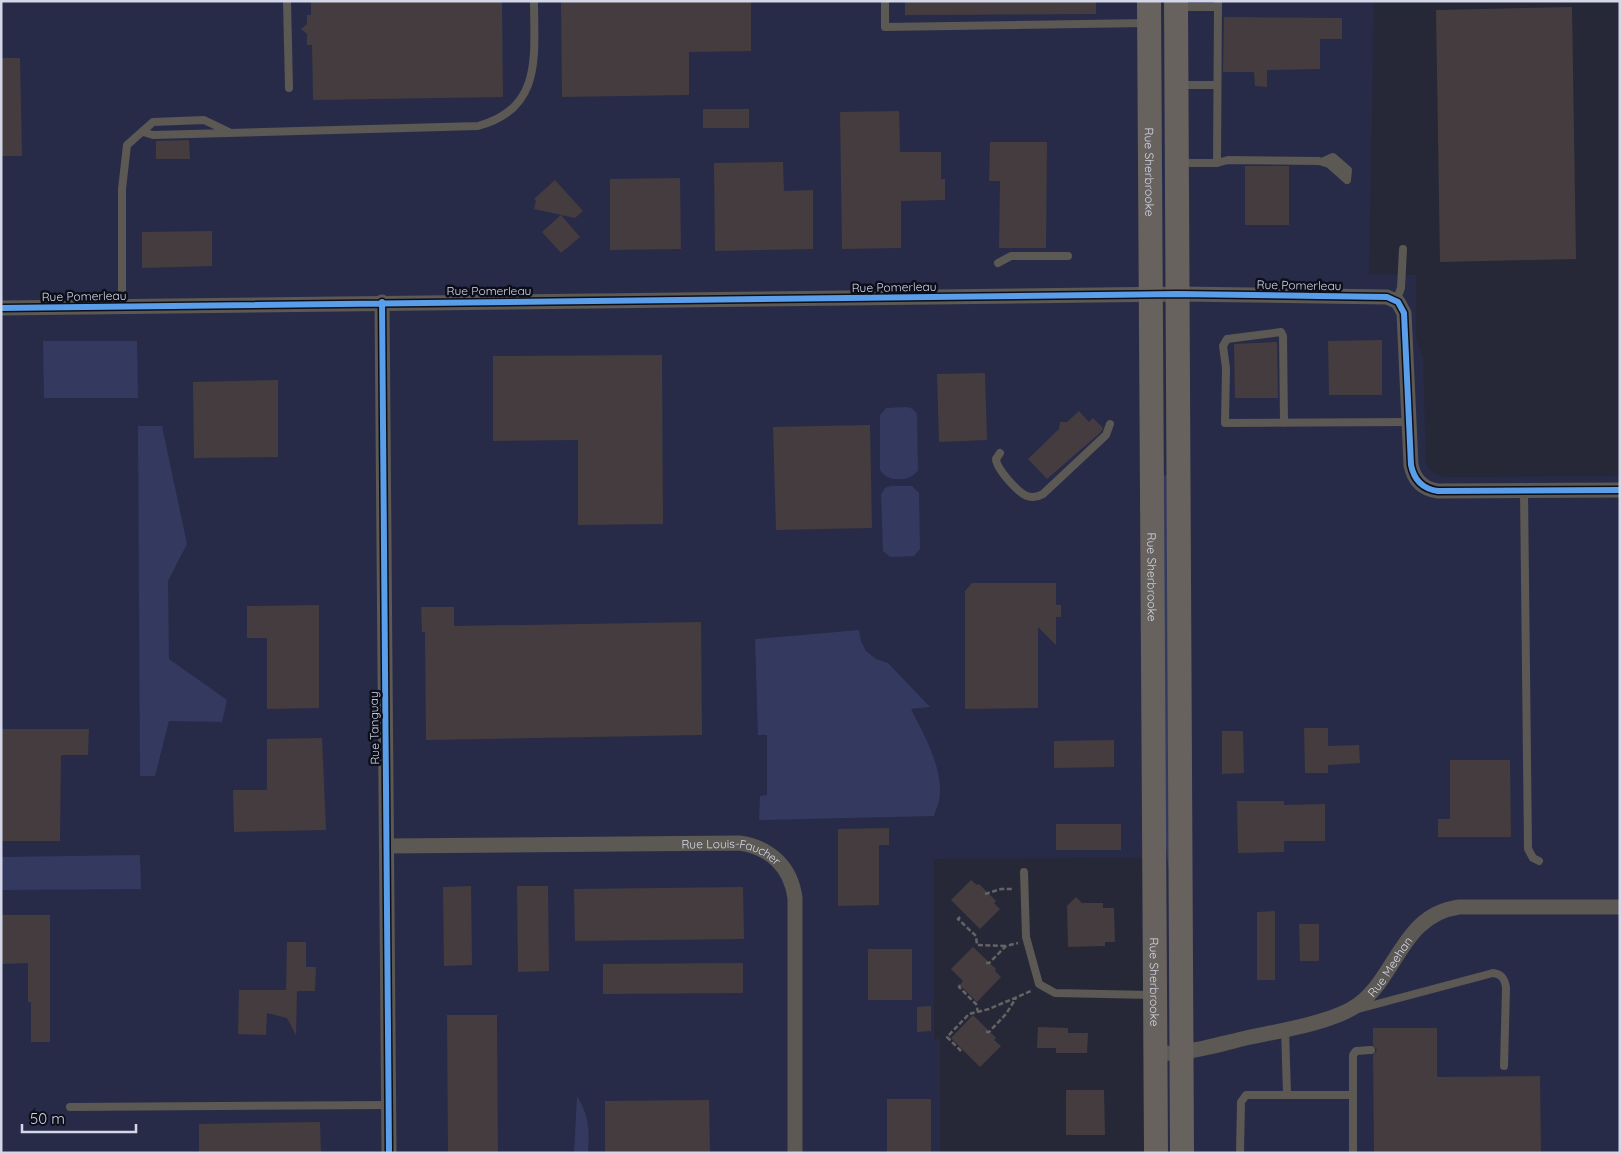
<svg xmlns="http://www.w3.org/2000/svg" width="1621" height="1154" viewBox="0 0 1621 1154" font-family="Quicksand,sans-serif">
	<rect width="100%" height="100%" fill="#262837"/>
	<path fill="#272b48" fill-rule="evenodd" d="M 1,1 L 1374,1 L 1369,274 L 1416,275 L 1416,338 L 1423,358 L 1426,462 L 1428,467 L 1434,474 L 1444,477 L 1620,476 L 1620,1153 L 1144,1153 L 1142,858 L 934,859 L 934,1039 L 940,1039 L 940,1153 L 1,1153 ZM 861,641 L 866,651 L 876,659 L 888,663 L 929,707 L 911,709 L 922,729 L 937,772 L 767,796 L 767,735 L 758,735 Z"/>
	<path fill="#34395f" d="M 43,341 L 137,341 L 138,398 L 44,398 Z
		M 907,407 L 913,409 L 917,414 L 918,470 C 912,482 885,483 880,469 L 880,415 L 886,408 Z
		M 138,426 L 162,426 L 187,544 L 168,581 L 169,659 L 227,700 L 222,722 L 169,721 L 155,776 L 140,776 Z
		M 1167,475 L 1173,866 L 1168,866 L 1163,816 L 1161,476 Z
		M 891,486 L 912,486 L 919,493 L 920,549 L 914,556 L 890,557 L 883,551 L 881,494 L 885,488 Z
		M 859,630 L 861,641 L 866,651 L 876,659 L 888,663 L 930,707 L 911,709 C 924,734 941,765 940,793 C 940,801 936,809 934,816 L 759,820 L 760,796 L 767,795 L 767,735 L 758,735 L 755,639 Z
		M 140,855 L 141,889 L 1,890 L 1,857 Z
		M 577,1096 C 590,1118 589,1128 588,1153 L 574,1153 Z"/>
	<path fill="#443c3f" d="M 311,1 L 502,1 L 503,97 L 313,100 L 312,45 L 307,45 L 307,34 L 301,29 L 307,24 L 307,15 L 311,15 Z
		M 561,1 L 751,1 L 751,51 L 689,52 L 689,95 L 562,97 Z
		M 905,1 L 1096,1 L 1096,14 L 905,15 Z
		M 1572,7 L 1576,259 L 1440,262 L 1436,10 Z
		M 1224,17 L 1342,18 L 1342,39 L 1320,39 L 1320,69 L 1267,70 L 1267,87 L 1255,86 L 1254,72 L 1223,72 Z
		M 1,58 L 20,58 L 22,156 L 1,156 Z
		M 703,109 L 749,109 L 749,128 L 703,128 Z
		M 899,111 L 900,152 L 941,152 L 941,179 L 945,179 L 945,200 L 901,201 L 901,248 L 842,249 L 840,112 Z
		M 189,140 L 190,159 L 156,159 L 156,141 Z
		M 990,142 L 1047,142 L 1046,248 L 999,248 L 1000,181 L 989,181 Z
		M 783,162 L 784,191 L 813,190 L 813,249 L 715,251 L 714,163 Z
		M 1245,166 L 1289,166 L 1289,225 L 1245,225 Z
		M 680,178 L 681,249 L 610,250 L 610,179 Z
		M 555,180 L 583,211 L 575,218 L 534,209 L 536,201 L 534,199 Z
		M 561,215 L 580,237 L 561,253 L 542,232 Z
		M 212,231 L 212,266 L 142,268 L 142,232 Z
		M 1382,340 L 1382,395 L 1329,395 L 1328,341 Z
		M 1277,342 L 1278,398 L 1235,398 L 1234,344 Z
		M 662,355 L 663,524 L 578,525 L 578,440 L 493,441 L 493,356 Z
		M 985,373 L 987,440 L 939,442 L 937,374 Z
		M 278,380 L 278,457 L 194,458 L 193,382 Z
		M 1079,411 L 1089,422 L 1093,418 L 1103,428 L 1101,432 L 1047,479 L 1028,459 L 1059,429 L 1060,422 L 1067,422 Z
		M 870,425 L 872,528 L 776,530 L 773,427 Z
		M 972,583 L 1056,583 L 1056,605 L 1061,605 L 1061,617 L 1056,617 L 1056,645 L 1038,627 L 1038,708 L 965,709 L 965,591 Z
		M 319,605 L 319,708 L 267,709 L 267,638 L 247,638 L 247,606 Z
		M 421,607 L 454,607 L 454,626 L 701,622 L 702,735 L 426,740 L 425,632 L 422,632 Z
		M 1304,728 L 1328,728 L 1328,746 L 1359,745 L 1360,763 L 1328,765 L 1328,773 L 1305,773 Z
		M 1,729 L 89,729 L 88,755 L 61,755 L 60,841 L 1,841 Z
		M 1222,731 L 1243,731 L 1244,773 L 1222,774 Z
		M 322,738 L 326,830 L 234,832 L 233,790 L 267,790 L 267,739 Z
		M 1114,740 L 1114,767 L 1054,768 L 1054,741 Z
		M 1450,760 L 1510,760 L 1511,837 L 1438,837 L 1438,819 L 1450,819 Z
		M 1237,801 L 1284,801 L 1284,805 L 1325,804 L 1325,841 L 1284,841 L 1284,852 L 1238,853 Z
		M 1056,824 L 1121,824 L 1121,850 L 1056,850 Z
		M 889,828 L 889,845 L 879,845 L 879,905 L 838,906 L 838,829 Z
		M 971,880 L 977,885 L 979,884 L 996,901 L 994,903 L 1000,909 L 980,929 L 951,900 Z
		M 471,886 L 472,965 L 444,966 L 443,887 Z
		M 517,886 L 548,886 L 549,971 L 518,972 Z
		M 743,887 L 744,939 L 575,941 L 574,889 Z
		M 1076,897 L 1082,903 L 1103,903 L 1103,908 L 1114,908 L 1115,942 L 1105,942 L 1105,946 L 1068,947 L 1067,906 Z
		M 1275,911 L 1275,980 L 1257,980 L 1257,912 Z
		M 1,915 L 50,915 L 50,1042 L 31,1042 L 31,1002 L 28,1002 L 28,963 L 1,964 Z
		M 1299,924 L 1319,924 L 1319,961 L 1300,961 Z
		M 287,942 L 306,942 L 306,967 L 316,967 L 315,991 L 297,991 L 296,1035 L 287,1018 L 267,1013 L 266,1035 L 238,1034 L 239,990 L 286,990 Z
		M 973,947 L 996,969 L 995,971 L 1001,977 L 977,1002 L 960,985 L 963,981 L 951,969 Z
		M 868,949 L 912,949 L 912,1000 L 868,1000 Z
		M 743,963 L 743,993 L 603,994 L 603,964 Z
		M 931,1006 L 931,1031 L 917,1032 L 917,1007 Z
		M 447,1015 L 497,1015 L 498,1153 L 448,1153 Z
		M 973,1015 L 996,1038 L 994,1040 L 1001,1046 L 980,1067 L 951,1038 Z
		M 1038,1027 L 1068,1028 L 1068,1033 L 1088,1033 L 1087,1053 L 1056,1053 L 1056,1048 L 1037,1048 Z
		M 1373,1028 L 1437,1028 L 1437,1077 L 1540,1076 L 1541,1153 L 1374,1153 L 1373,1055 L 1377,1050 L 1373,1045 Z
		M 1066,1090 L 1104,1090 L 1105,1135 L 1066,1135 Z
		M 887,1099 L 931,1099 L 931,1152 L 887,1152 Z
		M 709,1100 L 710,1153 L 605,1153 L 605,1101 Z
		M 320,1122 L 321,1153 L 199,1153 L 199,1124 Z"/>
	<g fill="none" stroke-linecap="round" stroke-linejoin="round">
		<path stroke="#656464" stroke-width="2.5" stroke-dasharray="5 2.5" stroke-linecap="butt" d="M 985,894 L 1001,889 L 1013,889
			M 960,917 L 958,919 L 976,936 L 977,945 L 1006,946
			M 986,963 L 989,963 L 1006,946 L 1018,943
			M 960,985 L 959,987 L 976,1004 L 978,1012
			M 986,1032 L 989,1032 L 1006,1014 L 1016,998
			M 961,1051 L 947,1037 L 969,1014 L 989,1009 L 1031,991"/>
		<path stroke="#5c5853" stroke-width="8" d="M 287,1 L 289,88
			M 885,1 L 885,27 L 1147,23
			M 1177,7 L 1218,7
			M 1179,85 L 1217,85
			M 143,132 L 153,135 L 478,126 C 543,109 534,55 534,1
			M 1181,163 L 1217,163 L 1218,1
			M 1217,163 L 1228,160 L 1319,161 L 1329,164 L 1347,180 L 1348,170 L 1333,157 L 1324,161
			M 998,263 L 1011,256 L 1068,256
			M 1396,301 L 1401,288 L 1403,249
			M 122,307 L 122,189 L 127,145 L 153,122 L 204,120 L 229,132
			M 1284,423 L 1283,336 L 1281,332 L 1227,339 L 1223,346 L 1226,368 L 1225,423 C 1286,423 1347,422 1408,422
			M 1000,453 L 996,459 C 996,468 1018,493 1027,496 C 1033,498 1038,497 1043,494 L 1106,435 L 1110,424
			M 1524,491 L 1528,849 L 1533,858 L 1539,861
			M 1024,872 L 1026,937 L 1039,984 L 1055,993 L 1152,995
			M 1358,1009 L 1493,973 C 1502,974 1505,979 1506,988 L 1504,1066
			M 1285,1029 L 1287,1094
			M 70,1107 L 389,1105
			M 1240,1153 L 1241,1102 L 1246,1095 L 1353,1095
			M 1353,1153 L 1353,1055 L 1356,1051 L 1371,1050"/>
		<g stroke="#5c5853" stroke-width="15">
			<path d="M 382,302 L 389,1153"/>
			<path d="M 1,308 L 1178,294 L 1387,297 L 1398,302 L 1404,313 L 1411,465 C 1414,480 1423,489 1438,491 L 1620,490"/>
			<path id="s1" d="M 387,846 L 739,843 C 770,847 791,867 795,898 L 795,1153"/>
			<path id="s2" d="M 1157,1053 C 1165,1053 1175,1054 1183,1052 C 1204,1049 1225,1043 1246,1038 C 1278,1031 1333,1023 1359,1004 C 1398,974 1402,915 1459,907 L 1620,907"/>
		</g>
		<g stroke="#67625d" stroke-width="24">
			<path id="s3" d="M 1149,1 L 1156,1153"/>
			<path d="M 1176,1 L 1182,1153"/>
		</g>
		<g stroke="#0c0e19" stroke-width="9">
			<path id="cycleway" d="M 382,302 L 389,1153
				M 1,308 L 1178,294 L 1387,297 L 1398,302 L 1404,313 L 1411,465 C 1414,480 1423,489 1438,491 L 1620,490"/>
		</g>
		<use href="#cycleway" stroke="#5a9eea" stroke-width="6"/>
	</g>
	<g text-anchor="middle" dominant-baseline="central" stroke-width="5" stroke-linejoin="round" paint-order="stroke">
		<g font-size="12" fill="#d3d7e8" stroke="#0c0e19">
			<text stroke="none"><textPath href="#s3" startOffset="171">Rue Sherbrooke</textPath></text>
			<text transform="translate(1299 285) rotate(1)">Rue Pomerleau</text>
			<text transform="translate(894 287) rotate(-1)">Rue Pomerleau</text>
			<text x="489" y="290">Rue Pomerleau</text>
			<text transform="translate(84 296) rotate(-1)">Rue Pomerleau</text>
			<text stroke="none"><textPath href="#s3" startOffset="576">Rue Sherbrooke</textPath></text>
			<text transform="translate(374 728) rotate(-91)">Rue Tanguay</text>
			<text stroke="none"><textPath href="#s1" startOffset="346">Rue Louis-Faucher</textPath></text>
			<text stroke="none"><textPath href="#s2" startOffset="258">Rue Meehan</textPath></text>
			<text stroke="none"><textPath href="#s3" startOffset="981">Rue Sherbrooke</textPath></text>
		</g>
	</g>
	<rect width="1621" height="1154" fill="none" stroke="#d3d7e8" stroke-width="5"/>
	<path d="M22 1124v8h114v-8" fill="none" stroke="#d3d7e8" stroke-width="2.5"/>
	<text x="30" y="1124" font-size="15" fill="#d3d7e8" stroke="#0c0e19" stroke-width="4" paint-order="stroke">50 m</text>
</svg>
